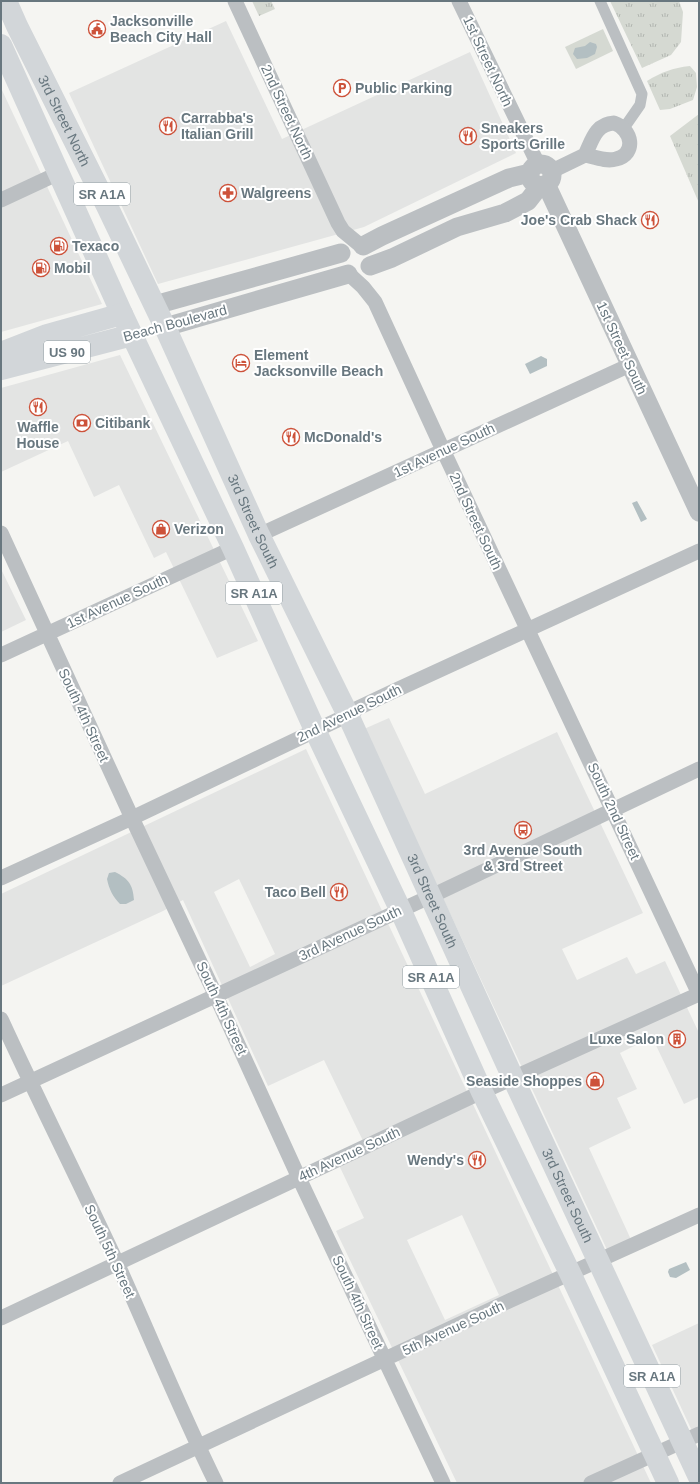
<svg xmlns="http://www.w3.org/2000/svg" width="700" height="1484" viewBox="0 0 700 1484" font-family="Arial,sans-serif">
	<defs>
		<pattern id="grass-tufts" width="24" height="20" patternUnits="userSpaceOnUse"><rect width="24" height="20" fill="#d5d9d2"/><path d="M3 7l-1-3M5 7V3M7 7l1-3M15 17l-1-3M17 17v-4M19 17l1-3" fill="none" stroke="#b1b5b0"/></pattern>
	</defs>
	<rect width="100%" height="100%" fill="#f5f5f2"/>
	<path fill="#e3e4e3" fill-rule="evenodd" d="M 226,21 L 282,139 L 470,52 L 516,153 L 364,227 L 158,284 L 69,93 Z
		M 1,88 L 102,304 L 1,332 Z
		M 120,355 L 258,641 L 217,658 L 166,552 L 154,558 L 119,485 L 94,497 L 68,441 L 1,472 L 1,388 Z
		M 1,569 L 26,620 L 1,632 Z
		M 389,718 L 425,794 L 557,732 L 643,913 L 562,949 L 577,980 L 627,957 L 636,974 L 665,961 L 699,1033 L 699,1097 L 684,1104 L 652,1037 L 620,1053 L 637,1089 L 617,1098 L 631,1128 L 589,1148 L 633,1244 L 609,1254 L 364,729 Z
		M 306,749 L 651,1483 L 457,1483 L 336,1231 L 364,1218 L 337,1161 L 366,1147 L 324,1060 L 268,1086 L 183,900 L 163,911 L 1,986 L 1,894 ZM 239,879 L 275,954 L 250,967 L 214,892 ZM 462,1215 L 499,1295 L 445,1320 L 407,1240 Z
		M 699,1323 L 699,1446 L 652,1345 Z"/>
	<path fill="url(#grass-tufts)" d="M 252,1 L 271,1 L 275,9 L 259,16 Z
		M 610,1 L 679,1 L 683,12 L 681,42 L 671,55 L 642,68 Z
		M 690,66 L 696,73 L 697,87 L 693,100 L 670,109 L 660,110 L 647,81 C 662,72 672,68 690,66 Z
		M 699,114 L 699,203 L 670,136 Z"/>
	<path fill="#d5d9d2" d="M 603,29 L 613,51 L 576,69 L 565,47 Z"/>
	<path fill="#b3bfc2" d="M 590,42 L 596,44 L 597,47 L 595,54 L 587,58 L 577,59 L 573,54 L 575,48 L 585,46 Z
		M 541,356 L 547,359 L 547,366 L 530,374 L 525,364 Z
		M 637,501 L 647,519 L 641,522 L 632,503 Z
		M 115,872 C 129,879 133,885 134,900 L 126,904 L 120,904 C 113,897 109,889 107,879 L 109,873 Z
		M 686,1262 L 690,1270 L 676,1278 L 670,1277 L 668,1272 L 669,1269 Z"/>
	<g fill="none" stroke-linecap="round" stroke-linejoin="round">
		<path stroke="#bbbfc2" stroke-width="11" d="M 600,1 L 642,94 L 640,105 L 624,128"/>
		<path stroke="#bbbfc2" stroke-width="15" d="M 235,1 L 338,223 L 343,231 L 360,245
			M 459,1 L 538,164
			M 614,123 C 632,129 637,154 616,159 C 607,162 594,157 585,155 C 592,141 595,124 614,123 Z
			M 552,171 L 585,155
			M 1,200 L 59,173
			M 351,276 L 363,287 L 375,302 L 443,450 L 699,994
			M 1,533 L 132,818 L 216,996 L 299,1178 L 443,1483
			M 259,535 L 630,365
			M 1,655 L 233,548
			M 1,878 L 132,818 L 348,715 L 358,708 L 394,691 L 699,551
			M 1,1019 C 39,1102 80,1183 118,1265 C 151,1338 181,1412 216,1483
			M 1,1095 L 440,892 L 699,769
			M 1,1318 L 473,1096 L 699,994
			M 120,1483 L 509,1301 L 699,1215
			M 591,1483 L 699,1434"/>
		<path stroke="#bbbfc2" stroke-width="19" d="M530 175a11 11 0 1 1 22 0a11 11 0 1 1-22 0Z
			M 546,184 L 699,512
			M 363,246 L 382,236 L 509,178 L 530,173
			M 370,266 L 392,258 L 457,227 L 505,213 L 528,201 L 535,192 L 538,185
			M 155,305 L 341,253
			M 165,327 L 348,274"/>
		<g stroke="#d2d6d9" stroke-width="22">
			<path id="s1" d="M 6,1 L 17,26 L 107,206 L 165,327 L 259,535 L 348,715 L 513,1078 L 699,1477"/>
			<path d="M 1,45 L 122,314 L 233,548 L 315,730 L 400,909 L 482,1092 L 570,1273 L 668,1483"/>
		</g>
		<path stroke="#d2d6d9" stroke-width="22" d="M 1,353 L 47,335 L 122,314
			M 1,369 L 132,335"/>
	</g>
	<defs>
		<g id="civic-ring" transform="scale(0.9)"><circle r="9.5" fill="#fff" stroke="#cd523a" stroke-width="1.5"/><path d="M-.6-6.5H3V-4.5H.6V-3L4-1V1h2V6H-6V1h2V-1L-.6-3ZM-1.2 2.5V6h2.4V2.5Z" fill="#cd523a"/></g>
		<g id="parking-ring" transform="scale(0.9)"><circle r="9.5" fill="#fff" stroke="#cd523a" stroke-width="1.5"/><path d="M-3.5-5.5H1a3.5 3.5 0 0 1 0 7H-1V5.5H-3.5ZM-1-3.4V-.6H.8a1.4 1.4 0 0 0 0-2.8Z" fill="#cd523a"/></g>
		<g id="restaurant-ring" transform="scale(0.9)"><circle r="9.5" fill="#fff" stroke="#cd523a" stroke-width="1.5"/><path d="M-5-6h1v4h1v-4h1v4h1v-4h1v5L-1.5 .5V6h-2V.5L-5-1ZM5-6V6H3V1.5H1.5Q1.5-4 5-6Z" fill="#cd523a"/></g>
		<g id="pharmacy-ring" transform="scale(0.9)"><circle r="9.5" fill="#fff" stroke="#cd523a" stroke-width="1.5"/><path d="M-2-6h4v4h4v4h-4v4h-4v-4h-4v-4h4Z" fill="#cd523a"/></g>
		<g id="fuel-ring" transform="scale(0.9)"><circle r="9.5" fill="#fff" stroke="#cd523a" stroke-width="1.5"/><path d="M-5.5-6h7V0h2V4h1.3V-2.5L3-4.5l.8-.8L6-3V5H2.5V1h-1V6h-7ZM-4.2-4.7v3.2H.2V-4.7Z" fill="#cd523a"/></g>
		<g id="hotel-ring" transform="scale(0.9)"><circle r="9.5" fill="#fff" stroke="#cd523a" stroke-width="1.5"/><path d="M-6-4.5h1.5V1H6V5H4.5V3h-9V5H-6ZM-4 0a1.8 1.8 0 1 1 3.6 0ZM.5 0V-2.5h3Q6-2.5 6 0Z" fill="#cd523a"/></g>
		<g id="bank-ring" transform="scale(0.9)"><circle r="9.5" fill="#fff" stroke="#cd523a" stroke-width="1.5"/><path d="M-6-4H6V4H-6ZM0-2.3a2.3 2.3 0 1 0 0 4.6a2.3 2.3 0 1 0 0-4.6Z" fill="#cd523a"/></g>
		<g id="shop-ring" transform="scale(0.9)"><circle r="9.5" fill="#fff" stroke="#cd523a" stroke-width="1.5"/><path d="M-5-2.5h2.3a2.7 3.5 0 0 1 5.4 0H5L5.5 6h-11ZM-1.5-2.5h3a1.5 2.3 0 0 0-3 0Z" fill="#cd523a"/></g>
		<g id="bus-ring" transform="scale(0.9)"><circle r="9.5" fill="#fff" stroke="#cd523a" stroke-width="1.5"/><path d="M-5-6H5V4H4V6H2V4H-2V6H-4V4H-5ZM-3.5-4V0h7V-4ZM-3.5 1.2v1.5H-2V1.2ZM2 1.2v1.5H3.5V1.2Z" fill="#cd523a"/></g>
		<g id="building-ring" transform="scale(0.9)"><circle r="9.5" fill="#fff" stroke="#cd523a" stroke-width="1.5"/><path d="M-4-6H4V6H1V3H-1V6H-4ZM-2.5-4.3h1.7v1.8h-1.7ZM.8-4.3h1.7v1.8H.8ZM-2.5-1h1.7V.8h-1.7ZM.8-1h1.7V.8H.8Z" fill="#cd523a"/></g>
	</defs>
	<g fill-rule="evenodd">
		<use href="#civic-ring" x="97" y="29"/>
		<use href="#parking-ring" x="342" y="88"/>
		<use href="#restaurant-ring" x="168" y="126"/>
		<use href="#restaurant-ring" x="468" y="136"/>
		<use href="#pharmacy-ring" x="228" y="193"/>
		<use href="#restaurant-ring" x="650" y="220"/>
		<use href="#fuel-ring" x="59" y="246"/>
		<use href="#fuel-ring" x="41" y="268"/>
		<use href="#hotel-ring" x="241" y="363"/>
		<use href="#restaurant-ring" x="38" y="407"/>
		<use href="#bank-ring" x="82" y="423"/>
		<use href="#restaurant-ring" x="291" y="437"/>
		<use href="#shop-ring" x="161" y="529"/>
		<use href="#bus-ring" x="523" y="830"/>
		<use href="#restaurant-ring" x="339" y="892"/>
		<use href="#building-ring" x="677" y="1039"/>
		<use href="#shop-ring" x="595" y="1081"/>
		<use href="#restaurant-ring" x="477" y="1160"/>
	</g>
	<g text-anchor="middle" dominant-baseline="central" stroke-width="4" stroke-linejoin="round" paint-order="stroke">
		<g fill="#fff" stroke="#95a0a5" stroke-width="1">
			<rect x="74" y="183" width="56" height="22" rx="3"/>
			<rect x="44" y="341" width="46" height="22" rx="3"/>
			<rect x="226" y="582" width="56" height="22" rx="3"/>
			<rect x="403" y="966" width="56" height="22" rx="3"/>
			<rect x="624" y="1365" width="56" height="22" rx="3"/>
		</g>
		<g font-size="13" font-weight="bold" fill="#68777f">
			<text x="102" y="194">SR A1A</text>
			<text x="67" y="352">US 90</text>
			<text x="254" y="593">SR A1A</text>
			<text x="431" y="977">SR A1A</text>
			<text x="652" y="1376">SR A1A</text>
		</g>
		<g font-size="14" font-weight="bold" fill="#68777f" stroke="#fff" text-anchor="start">
			<text x="110" y="21">Jacksonville<tspan x="110" dy="16">Beach City Hall</tspan></text>
			<text x="355" y="88">Public Parking</text>
			<text x="181" y="118">Carrabba's<tspan x="181" dy="16">Italian Grill</tspan></text>
			<text x="481" y="128">Sneakers<tspan x="481" dy="16">Sports Grille</tspan></text>
			<text x="241" y="193">Walgreens</text>
			<text x="637" y="220" text-anchor="end">Joe's Crab Shack</text>
			<text x="72" y="246">Texaco</text>
			<text x="54" y="268">Mobil</text>
			<text x="254" y="355">Element<tspan x="254" dy="16">Jacksonville Beach</tspan></text>
			<text x="95" y="423">Citibank</text>
			<text x="38" y="427" text-anchor="middle">Waffle<tspan x="38" dy="16">House</tspan></text>
			<text x="304" y="437">McDonald's</text>
			<text x="174" y="529">Verizon</text>
			<text x="523" y="850" text-anchor="middle">3rd Avenue South<tspan x="523" dy="16">&amp; 3rd Street</tspan></text>
			<text x="326" y="892" text-anchor="end">Taco Bell</text>
			<text x="664" y="1039" text-anchor="end">Luxe Salon</text>
			<text x="582" y="1081" text-anchor="end">Seaside Shoppes</text>
			<text x="464" y="1160" text-anchor="end">Wendy's</text>
		</g>
		<g font-size="14" fill="#68777f" stroke="#fff">
			<text transform="translate(488 61) rotate(65)">1st Street North</text>
			<text transform="translate(287 112) rotate(65)">2nd Street North</text>
			<text stroke="none"><textPath href="#s1" startOffset="133">3rd Street North</textPath></text>
			<text transform="translate(175 323) rotate(-15)">Beach Boulevard</text>
			<text transform="translate(622 348) rotate(65)">1st Street South</text>
			<text transform="translate(444 450) rotate(-25)">1st Avenue South</text>
			<text stroke="none"><textPath href="#s1" startOffset="576">3rd Street South</textPath></text>
			<text transform="translate(476 521) rotate(65)">2nd Street South</text>
			<text transform="translate(117 601) rotate(-25)">1st Avenue South</text>
			<text transform="translate(349 713) rotate(-26)">2nd Avenue South</text>
			<text transform="translate(84 715) rotate(65)">South 4th Street</text>
			<text transform="translate(614 811) rotate(65)">South 2nd Street</text>
			<text stroke="none"><textPath href="#s1" startOffset="996">3rd Street South</textPath></text>
			<text transform="translate(350 933) rotate(-25)">3rd Avenue South</text>
			<text transform="translate(222 1008) rotate(65)">South 4th Street</text>
			<text transform="translate(349 1154) rotate(-25)">4th Avenue South</text>
			<text stroke="none"><textPath href="#s1" startOffset="1320">3rd Street South</textPath></text>
			<text transform="translate(110 1251) rotate(65)">South 5th Street</text>
			<text transform="translate(358 1302) rotate(65)">South 4th Street</text>
			<text transform="translate(453 1328) rotate(-25)">5th Avenue South</text>
		</g>
	</g>
	<rect width="700" height="1484" fill="none" stroke="#68777f" stroke-width="4"/>
</svg>
